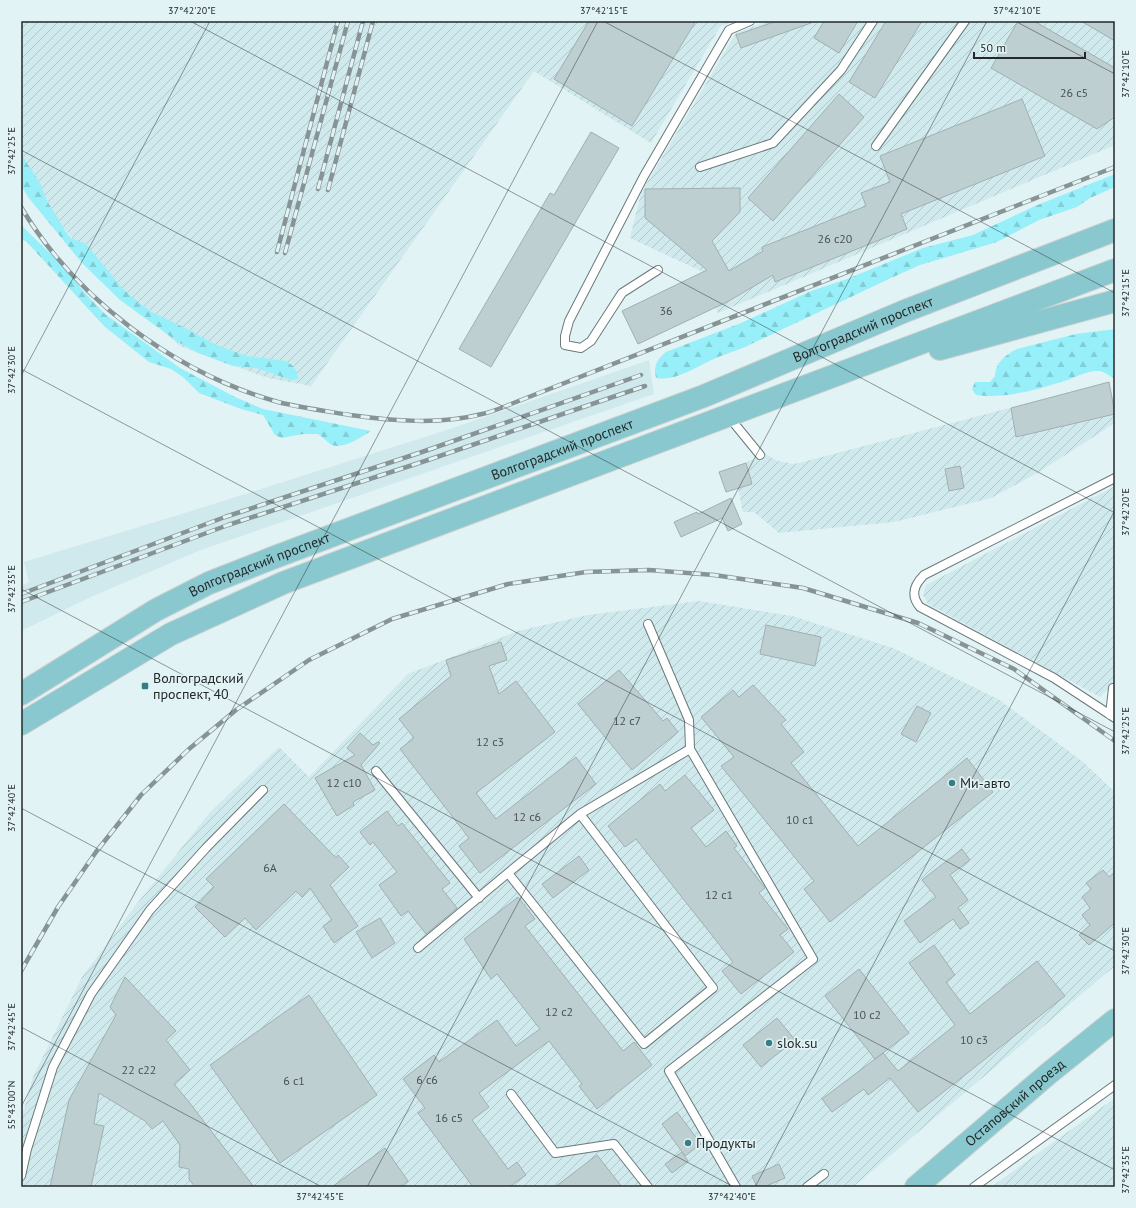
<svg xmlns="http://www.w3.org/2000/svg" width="1136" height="1208" viewBox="0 0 1136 1208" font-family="'PT Sans',sans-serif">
	<defs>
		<pattern id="industrial-furrows" width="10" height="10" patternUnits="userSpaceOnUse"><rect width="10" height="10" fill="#cfe9ec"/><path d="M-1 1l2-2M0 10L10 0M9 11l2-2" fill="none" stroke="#b1c8cb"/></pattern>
		<pattern id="forest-firs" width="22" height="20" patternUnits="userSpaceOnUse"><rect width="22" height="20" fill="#96eff9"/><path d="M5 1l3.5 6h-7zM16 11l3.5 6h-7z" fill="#81cdd6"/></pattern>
	</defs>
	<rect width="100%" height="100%" fill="#e2f3f5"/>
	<path fill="#cfe9ec" d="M 649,360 L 654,394 L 201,550 L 93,596 L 21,631 L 21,586 L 29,582 L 24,562 L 201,508 L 453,428 Z"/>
	<path fill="url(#industrial-furrows)" d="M 21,21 L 732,21 L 720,27 L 651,143 L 534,71 L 311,386 L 268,378 L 180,346 L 115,289 L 47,208 L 21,154 Z
		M 768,21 L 1115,21 L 1115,145 L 718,313 L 701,271 L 630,238 L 641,193 L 736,33 Z
		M 1109,382 L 1115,408 L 1115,423 L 1039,472 L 991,498 L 894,522 L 779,533 L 754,512 L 743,512 L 738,488 L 752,484 L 746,463 L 764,453 L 778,461 L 793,464 L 799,463 Z
		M 1115,486 L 1115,688 L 1106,691 L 1100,697 L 928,604 L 923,595 L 926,585 Z
		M 699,601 L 792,616 L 893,648 L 998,699 L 1082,761 L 1115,792 L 1115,966 L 853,1187 L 21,1187 L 21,1119 L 33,1077 L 82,977 L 135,906 L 211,811 L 279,747 L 309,777 L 408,674 L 518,631 L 588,615 Z
		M 1115,1098 L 1115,1187 L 992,1187 L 998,1182 Z"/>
	<path fill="url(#forest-firs)" d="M 21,154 L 40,183 L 46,199 L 66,232 L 71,238 L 86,244 L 121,287 L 139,303 L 152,312 L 187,329 L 214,344 L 247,356 L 286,361 L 292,365 L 297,372 L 298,379 L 291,380 L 256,368 L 233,366 L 198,353 L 178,342 L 120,300 L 82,263 L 28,197 L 21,185 Z
		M 1115,174 L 1115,187 L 1090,198 L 1077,207 L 1039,220 L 997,242 L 920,265 L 891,278 L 745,347 C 737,350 729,353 721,356 C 701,363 678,382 656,378 C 653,367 657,359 666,352 L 741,323 L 811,291 L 847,279 L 923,248 L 973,235 L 1035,206 Z
		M 21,225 L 65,268 L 84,292 L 105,314 L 180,368 L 235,397 L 263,409 L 371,431 C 362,437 341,451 330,444 C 326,441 323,437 318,434 L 303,434 L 282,438 L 275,435 L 263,415 L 241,409 L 199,393 L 183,377 L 171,369 L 149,362 L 104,326 L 36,252 L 26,241 L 21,240 Z
		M 1115,329 L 1115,380 C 1111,376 1105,372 1099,371 C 1086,370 1073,379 1061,382 C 1036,390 1003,399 976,395 L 972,389 L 975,382 L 990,382 L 995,376 C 995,363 1005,355 1017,349 L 1076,334 Z"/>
	<path fill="#becfd1" stroke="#a0b0b2" d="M 589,21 L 696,21 L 632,126 L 554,79 Z
		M 777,21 L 811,21 L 811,23 L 741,48 L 736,35 Z
		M 824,21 L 858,21 L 839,53 L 814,38 Z
		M 886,21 L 922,21 L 875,98 L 849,82 Z
		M 1018,21 L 1034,21 L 1115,68 L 1115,117 L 1097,129 L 991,68 Z
		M 1081,21 L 1115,21 L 1115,41 Z
		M 839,94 L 864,117 L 773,221 L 748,198 Z
		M 1022,99 L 1045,156 L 901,214 L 907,229 L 775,282 L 773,275 L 727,302 L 638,344 L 622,311 L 707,270 L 645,218 L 645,189 L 740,188 L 740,212 L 712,241 L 729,271 L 763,251 L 762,247 L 866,206 L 861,193 L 890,182 L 880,156 Z
		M 591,132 L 619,148 L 491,367 L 459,349 L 550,193 L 554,195 Z
		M 1109,382 L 1115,414 L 1016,437 L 1011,408 Z
		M 746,463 L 752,484 L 726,492 L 719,472 Z
		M 960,466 L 964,488 L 949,491 L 945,469 Z
		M 731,498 L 742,524 L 728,531 L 722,518 L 681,537 L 674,522 L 697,512 L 698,514 Z
		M 766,625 L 821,637 L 815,666 L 760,654 Z
		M 501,642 L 507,660 L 489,666 L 499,694 L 516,681 L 555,732 L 476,793 L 496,819 L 576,757 L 596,784 L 480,873 L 459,846 L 469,838 L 400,749 L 414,738 L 399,719 L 451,676 L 446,660 Z
		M 619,670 L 663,721 L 667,718 L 678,732 L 632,770 L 578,704 Z
		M 753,685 L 786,720 L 781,724 L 804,752 L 791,763 L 858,846 L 967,758 L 993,792 L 830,922 L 804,889 L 814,881 L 721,766 L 734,757 L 701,717 L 733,690 L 739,697 Z
		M 917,706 L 931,713 L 916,742 L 901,734 Z
		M 360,733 L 373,745 L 378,742 L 380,743 L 361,765 L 375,790 L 353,802 L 354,805 L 337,816 L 315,778 L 355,755 L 347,748 Z
		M 685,775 L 714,810 L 691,828 L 706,847 L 726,831 L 737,846 L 734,848 L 765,888 L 759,893 L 788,929 L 780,935 L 794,952 L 741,994 L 722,971 L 733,962 L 636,839 L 625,847 L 608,826 L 660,784 L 665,791 Z
		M 284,804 L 336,858 L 338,855 L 349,867 L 330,885 L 358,926 L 334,943 L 323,926 L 332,920 L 310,888 L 302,897 L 296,891 L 256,930 L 245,918 L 225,937 L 195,907 L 214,887 L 206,879 Z
		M 387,811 L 398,826 L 402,823 L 450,883 L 442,889 L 457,908 L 426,934 L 408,911 L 401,916 L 379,885 L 397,872 L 373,842 L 370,845 L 360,832 Z
		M 962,849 L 970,860 L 950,875 L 968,900 L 958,908 L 969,923 L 960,929 L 953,919 L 920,943 L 904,921 L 936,897 L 922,880 Z
		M 579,856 L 589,870 L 553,898 L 542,884 Z
		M 1103,870 L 1109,877 L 1115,872 L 1115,923 L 1089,945 L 1079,935 L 1090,925 L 1082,915 L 1090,908 L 1082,897 L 1091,889 L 1086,883 Z
		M 518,897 L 535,919 L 525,926 L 623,1051 L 634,1042 L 652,1065 L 597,1109 L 579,1086 L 582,1084 L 549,1041 L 479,1093 L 489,1107 L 472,1120 L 508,1169 L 517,1162 L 526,1175 L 509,1187 L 473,1187 L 418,1113 L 425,1108 L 403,1079 L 434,1055 L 439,1062 L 497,1020 L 516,1046 L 540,1029 L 497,974 L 491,979 L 464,939 Z
		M 380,918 L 395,943 L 372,958 L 356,932 Z
		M 934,945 L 955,975 L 946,982 L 970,1014 L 1037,961 L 1065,996 L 918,1112 L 890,1078 L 868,1095 L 864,1089 L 832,1112 L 822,1099 L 883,1053 L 898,1071 L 955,1025 L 909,963 Z
		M 859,969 L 909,1033 L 875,1059 L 825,996 Z
		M 125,977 L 176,1031 L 166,1040 L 190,1070 L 174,1084 L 189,1102 L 254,1187 L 195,1187 L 189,1179 L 189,1169 L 179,1167 L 180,1145 L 163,1121 L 152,1129 L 145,1121 L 99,1093 L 94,1124 L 104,1126 L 91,1187 L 50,1187 L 69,1100 L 116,1015 L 110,1007 Z
		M 309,995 L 377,1095 L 280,1163 L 210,1065 Z
		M 777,1018 L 795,1040 L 761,1067 L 743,1045 Z
		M 677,1112 L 701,1144 L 685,1156 L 662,1124 Z
		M 385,1148 L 408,1181 L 400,1187 L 332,1187 Z
		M 682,1152 L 688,1161 L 672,1173 L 665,1164 Z
		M 597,1155 L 622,1187 L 555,1187 Z
		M 779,1164 L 785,1178 L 764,1187 L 757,1187 L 752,1176 Z"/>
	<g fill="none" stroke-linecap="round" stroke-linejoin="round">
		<g stroke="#6a797a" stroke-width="10">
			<path id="lane" d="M 876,146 L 965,21
				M 700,167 L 773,143 L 841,70 L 873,21
				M 658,270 L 622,293 L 591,341 L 581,348 L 565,345 L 565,336 L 569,321 L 644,176 L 729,30 L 750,21
				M 729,417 L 760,455
				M 1115,478 L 924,575 C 914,585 910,595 920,607 L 1054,678 L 1115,718
				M 648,624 L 689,720 L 690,749 L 813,959 L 669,1071 L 736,1187
				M 1110,715 L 1113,688
				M 376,771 L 479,898
				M 580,814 L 713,988 L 644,1044 L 508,873 Z
				M 580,814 L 690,749
				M 418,948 L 508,873
				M 511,1094 L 555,1153 L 614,1144 L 648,1187
				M 21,1176 L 27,1149 L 53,1067 L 91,994 L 150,910 L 206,848 L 263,790
				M 807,1187 L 824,1174
				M 974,1187 L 1115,1085"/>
		</g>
		<g stroke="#cfd0d0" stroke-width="24">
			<g id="primary">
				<path d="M 940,349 L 1115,301"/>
				<path id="s1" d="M 21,694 L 156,610 L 209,583 L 275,557 L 704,396 L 905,311 L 1115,230"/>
				<path d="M 21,724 L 171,634 L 283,583 L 1115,270"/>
				<path id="s2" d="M 916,1187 L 1048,1074 L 1115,1020"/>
			</g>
		</g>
		<use href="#lane" stroke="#fff" stroke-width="8"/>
		<use href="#primary" stroke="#89c8ce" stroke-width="22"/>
		<g stroke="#879395" stroke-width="4.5">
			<path id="rail" d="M 318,189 L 363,21
				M 328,190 L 373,21
				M 21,207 C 76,299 175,373 278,402 C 302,408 326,411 350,415 C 393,421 440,425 482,414 C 492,412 501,408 511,404 L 1115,167
				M 277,252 L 338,21
				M 285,253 L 348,21
				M 21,594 L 225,517 L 422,452 L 641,375
				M 21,602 L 228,525 L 425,461 L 645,386
				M 21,971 L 58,907 L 96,852 L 141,795 L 189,749 L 236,710 L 309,660 L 392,619 L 508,584 L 586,572 L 649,570 L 714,575 L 803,588 L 918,623 L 1014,669 L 1115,741"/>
		</g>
		<use href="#rail" stroke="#e2f3f5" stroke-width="3" stroke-dasharray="9" stroke-linecap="butt"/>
	</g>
	<path fill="none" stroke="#23292a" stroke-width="1" stroke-opacity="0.45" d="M 190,21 L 1115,513M 603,21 L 1115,293M 1015,21 L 1115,74M 21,150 L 1115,732M 21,369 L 1115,951M 21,376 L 210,21M 21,589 L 1115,1170M 21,808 L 734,1187M 21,1027 L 322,1187M 21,1107 L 598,21M 367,1187 L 987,21M 755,1187 L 1115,510"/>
	<g fill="#367e86" stroke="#e2f3f5" stroke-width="1.5">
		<rect x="141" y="682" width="8" height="8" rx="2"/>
		<circle cx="952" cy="783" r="4"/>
		<circle cx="769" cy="1043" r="4"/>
		<circle cx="688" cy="1143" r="4"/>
	</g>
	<g text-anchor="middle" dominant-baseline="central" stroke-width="3.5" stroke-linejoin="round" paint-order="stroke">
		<g font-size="12" fill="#4a5254">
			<text x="1074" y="92">26 с5</text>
			<text x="835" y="238">26 с20</text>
			<text x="666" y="310">36</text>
			<text x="627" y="720">12 с7</text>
			<text x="490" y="741">12 с3</text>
			<text x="344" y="782">12 с10</text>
			<text x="527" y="816">12 с6</text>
			<text x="800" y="819">10 с1</text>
			<text x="270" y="867">6А</text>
			<text x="719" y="894">12 с1</text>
			<text x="559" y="1011">12 с2</text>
			<text x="867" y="1014">10 с2</text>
			<text x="974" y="1039">10 с3</text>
			<text x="139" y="1069">22 с22</text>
			<text x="427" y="1079">6 с6</text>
			<text x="294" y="1080">6 с1</text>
			<text x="449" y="1117">16 с5</text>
		</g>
		<g font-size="14" fill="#23292a" stroke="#e2f3f5">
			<text stroke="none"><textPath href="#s1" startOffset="920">Волгоградский проспект</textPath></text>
			<text stroke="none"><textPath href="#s1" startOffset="596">Волгоградский проспект</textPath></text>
			<text stroke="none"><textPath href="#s1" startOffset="272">Волгоградский проспект</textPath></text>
			<text stroke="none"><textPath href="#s2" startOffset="130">Остаповский проезд</textPath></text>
		</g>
		<g font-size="14" fill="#23292a" stroke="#e2f3f5" text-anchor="start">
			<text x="153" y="678">Волгоградский<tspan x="153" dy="16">проспект, 40</tspan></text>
			<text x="960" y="783">Ми-авто</text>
			<text x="777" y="1043">slok.su</text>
			<text x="696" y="1143">Продукты</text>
		</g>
	</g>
	<rect width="1136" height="1208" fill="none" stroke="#e2f3f5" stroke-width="44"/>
	<path d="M974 52v6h111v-6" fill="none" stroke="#23292a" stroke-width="2"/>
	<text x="980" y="52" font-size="12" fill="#23292a" stroke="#e2f3f5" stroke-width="3" paint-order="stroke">50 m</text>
	<rect x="22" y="22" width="1092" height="1164" fill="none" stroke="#23292a" stroke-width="1.5"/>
	<g font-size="10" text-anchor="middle" fill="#23292a">
		<text x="192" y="14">37°42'20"E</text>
		<text x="604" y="14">37°42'15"E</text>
		<text x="1017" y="14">37°42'10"E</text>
		<text transform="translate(1125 74) rotate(-90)" y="4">37°42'10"E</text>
		<text transform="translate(11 151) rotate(-90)" y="4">37°42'25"E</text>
		<text transform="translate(1125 293) rotate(-90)" y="4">37°42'15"E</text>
		<text transform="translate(11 370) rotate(-90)" y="4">37°42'30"E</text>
		<text transform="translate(1125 512) rotate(-90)" y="4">37°42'20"E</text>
		<text transform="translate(11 589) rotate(-90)" y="4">37°42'35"E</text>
		<text transform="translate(1125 731) rotate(-90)" y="4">37°42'25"E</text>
		<text transform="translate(11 808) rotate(-90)" y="4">37°42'40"E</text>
		<text transform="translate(1125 951) rotate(-90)" y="4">37°42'30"E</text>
		<text transform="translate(11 1027) rotate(-90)" y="4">37°42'45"E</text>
		<text transform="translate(11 1105) rotate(-90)" y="4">55°43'00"N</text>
		<text transform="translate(1125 1170) rotate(-90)" y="4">37°42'35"E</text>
		<text x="320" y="1200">37°42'45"E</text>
		<text x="732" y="1200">37°42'40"E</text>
	</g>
</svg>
